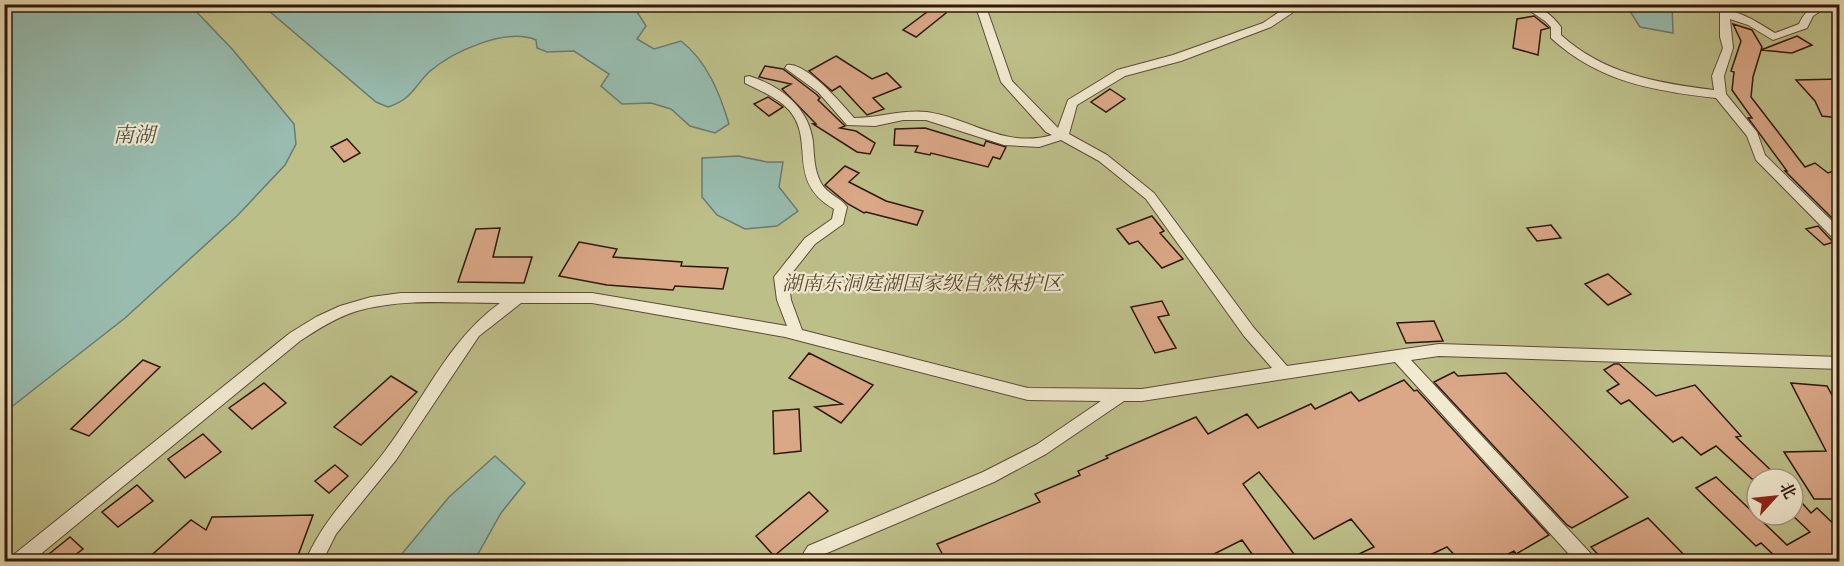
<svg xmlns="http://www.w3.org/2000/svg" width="1844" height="566" viewBox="0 0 1844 566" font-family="'IM FELL French Canon','Noto Serif SC',serif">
	<rect width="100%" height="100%" fill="#eadeb6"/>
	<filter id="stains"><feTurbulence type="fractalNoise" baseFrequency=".00333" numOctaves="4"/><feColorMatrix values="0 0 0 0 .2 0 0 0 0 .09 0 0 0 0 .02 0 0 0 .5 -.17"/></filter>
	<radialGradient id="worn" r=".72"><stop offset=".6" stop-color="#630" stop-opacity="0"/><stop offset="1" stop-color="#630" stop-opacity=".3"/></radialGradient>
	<path fill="#bdbf89" stroke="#766b4c" stroke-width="1.5" fill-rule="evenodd" d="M 4,5 L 1839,5 L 1839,561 L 5,561 ZM 1757,479 L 1793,479 L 1793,515 L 1757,515 Z"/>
	<path fill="#98bcaf" stroke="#6e7a6f" stroke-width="1.5" d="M 5,4 L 190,5 L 233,50 L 294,124 L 296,144 L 285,165 L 237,216 L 125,318 L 5,412 Z
		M 262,5 L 638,5 L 634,7 L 646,26 L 637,39 L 654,49 L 681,41 C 707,61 720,94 729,124 L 715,133 L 690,126 L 671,109 L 651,103 L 622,104 L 601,86 L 609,74 L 574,51 L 547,52 L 537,48 L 536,40 C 506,27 452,52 429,72 C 413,88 412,99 388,107 L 376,102 Z
		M 1626,5 L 1672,5 L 1673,33 L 1640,27 Z
		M 738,156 L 767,162 L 783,162 L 779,187 L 798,211 L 777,226 L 745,229 L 717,215 L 702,197 L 702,158 Z
		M 495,456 L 525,483 L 501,513 L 474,561 L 396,561 L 449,497 Z"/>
	<path fill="#daa787" stroke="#30170e" stroke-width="1.5" d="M 925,4 L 944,4 L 946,13 L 916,37 L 903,30 L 927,12 Z
		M 1534,16 L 1549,28 L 1541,30 L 1538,55 L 1513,48 L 1517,19 Z
		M 1733,24 L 1752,30 L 1762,47 L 1753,77 L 1751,97 L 1805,167 L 1815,163 L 1828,173 L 1839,169 L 1839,225 L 1785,171 L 1787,171 L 1748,118 L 1752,118 L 1732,90 L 1734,72 L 1731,71 L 1741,41 Z
		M 1797,36 L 1812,45 L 1792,53 L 1761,50 Z
		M 836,56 L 872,79 L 887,73 L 901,87 L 873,98 L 884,109 L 867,115 L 840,86 L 832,91 L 809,71 Z
		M 765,66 L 783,69 L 816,94 L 820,98 L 818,100 L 845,126 L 840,128 L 856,131 L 875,143 L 870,154 L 857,152 L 813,124 L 816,124 L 782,89 L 791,84 L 759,77 Z
		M 1839,79 L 1839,118 L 1822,116 L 1815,101 L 1796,80 Z
		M 1110,89 L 1125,99 L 1106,112 L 1091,102 Z
		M 768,97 L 783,107 L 769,116 L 754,104 Z
		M 925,128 L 984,146 L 986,141 L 1006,147 L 1000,159 L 993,157 L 988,167 L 931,153 L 930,155 L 915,152 L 918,146 L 894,145 L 895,129 Z
		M 347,139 L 360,153 L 344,162 L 331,147 Z
		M 845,166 L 859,173 L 849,182 L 886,201 L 923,211 L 917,225 L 866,212 L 864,213 L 848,204 L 825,185 Z
		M 1152,216 L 1164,231 L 1160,233 L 1183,259 L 1162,268 L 1138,241 L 1129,244 L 1117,229 Z
		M 1551,225 L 1561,238 L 1537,241 L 1527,228 Z
		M 1818,226 L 1833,242 L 1834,242 L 1824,245 L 1806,229 Z
		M 500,228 L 493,257 L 532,257 L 524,283 L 458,282 L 476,229 Z
		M 579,242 L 617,249 L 613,257 L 682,262 L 681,266 L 728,268 L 723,289 L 675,286 L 673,290 L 607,285 L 559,276 Z
		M 1608,274 L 1631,294 L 1608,305 L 1585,284 Z
		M 1162,301 L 1169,315 L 1158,317 L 1176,348 L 1155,353 L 1131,307 Z
		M 1434,321 L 1443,341 L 1406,343 L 1397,323 Z
		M 809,353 L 873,385 L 841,423 L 815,407 L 842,404 L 789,378 Z
		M 143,360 L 160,367 L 89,436 L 71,429 Z
		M 1614,364 L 1619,364 L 1656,396 L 1695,385 L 1741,436 L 1736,437 L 1780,479 L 1752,479 L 1716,446 L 1701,455 L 1682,437 L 1673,442 L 1629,400 L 1621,404 L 1607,391 L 1619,384 L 1604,370 Z
		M 1454,372 L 1458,376 L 1506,373 L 1628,497 L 1572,528 L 1567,525 L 1434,382 Z
		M 391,376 L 417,392 L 361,445 L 334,427 Z
		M 1404,380 L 1414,391 L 1417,390 L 1549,535 L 1516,554 L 1514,551 L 1495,561 L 1460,561 L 1447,547 L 1417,561 L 1344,561 L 1374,547 L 1351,519 L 1314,539 L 1259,472 L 1243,484 L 1299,561 L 1257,561 L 1242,540 L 1200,561 L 946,561 L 937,544 L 1040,502 L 1035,494 L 1080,475 L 1078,471 L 1108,458 L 1106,456 L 1196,417 L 1208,434 L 1247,414 L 1258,428 L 1311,404 L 1315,409 L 1351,392 L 1359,401 Z
		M 264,383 L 286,403 L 252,429 L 229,408 Z
		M 1791,383 L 1827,386 L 1839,408 L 1839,499 L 1814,499 L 1784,452 L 1826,451 Z
		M 799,409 L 801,451 L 774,454 L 773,411 Z
		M 203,434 L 221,452 L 185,478 L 168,459 Z
		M 335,465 L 348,476 L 329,493 L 315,481 Z
		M 1716,477 L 1787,545 L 1810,532 L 1793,516 L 1793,493 L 1811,513 L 1817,508 L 1839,529 L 1839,561 L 1780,561 L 1761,543 L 1756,546 L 1696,488 Z
		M 137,485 L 153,501 L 118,527 L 102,512 Z
		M 809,492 L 828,511 L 774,556 L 756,536 Z
		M 313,515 L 296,561 L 145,561 L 191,520 L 206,530 L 212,517 Z
		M 1648,518 L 1690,561 L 1604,561 L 1591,547 Z
		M 70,537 L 83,549 L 67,561 L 56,561 L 49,554 Z"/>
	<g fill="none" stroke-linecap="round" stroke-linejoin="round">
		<g stroke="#5e4938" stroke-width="2">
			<path id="minor" d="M 975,4 L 985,4 L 1012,81 L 1058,128 L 1068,100 L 1117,70 L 1173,55 L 1263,23 L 1282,10 L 1280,4 L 1290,4 L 1293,11 L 1292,13 L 1271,27 L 1181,61 L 1125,76 L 1077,105 L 1069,134 L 1107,155 L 1154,193 L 1254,328 L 1287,366 L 1439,344 L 1840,357 L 1840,369 L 1439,356 L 1411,360 L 1593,556 L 1595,562 L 1576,562 L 1395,362 L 1142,401 L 1124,401 L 1046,454 L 994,482 L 820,556 L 816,562 L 798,562 L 808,546 L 983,472 L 1036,445 L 1101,401 L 1028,400 L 785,337 L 592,303 L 521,303 L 479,336 L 396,460 L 336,534 L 322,562 L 305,562 C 324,517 357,488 385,451 C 423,401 449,339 500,303 C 453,303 403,298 357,311 C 337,317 318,329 300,341 L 31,562 L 10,562 L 12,556 L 290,333 L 316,317 L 340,306 L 371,297 L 401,293 L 592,293 L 787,326 L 777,300 L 774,277 L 805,238 L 832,219 L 834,209 C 785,181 816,141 789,110 C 778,98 759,90 745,83 L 745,77 L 749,76 C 781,86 809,108 813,142 C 814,155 814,170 821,183 C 827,194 840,197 847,207 L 843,224 L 815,244 L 788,278 L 791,300 L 802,330 L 1028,388 L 1142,389 L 1272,368 L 1244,336 L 1146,199 L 1099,161 L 1061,140 L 1039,147 L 1004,145 L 926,120 L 903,120 L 875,126 L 847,125 L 818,92 L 785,68 L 787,65 C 806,62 842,104 854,118 C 878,118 903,109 927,112 C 970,118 1004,149 1052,135 L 1046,132 L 1001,82 Z
				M 1520,4 C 1537,4 1551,13 1561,27 L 1561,35 C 1604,74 1657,83 1714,90 L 1712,76 L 1723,48 L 1720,37 L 1720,11 C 1738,8 1760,24 1775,33 L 1799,24 C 1806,9 1814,4 1831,4 L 1813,16 L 1807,28 L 1773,40 L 1748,25 L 1730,19 L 1733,48 L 1724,76 L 1726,94 L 1757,132 L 1765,155 L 1840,229 L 1840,242 L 1835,240 L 1756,160 L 1747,136 L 1716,98 C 1654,91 1599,82 1551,38 L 1551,27 L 1545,21 Z"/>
		</g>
		<use href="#minor" fill="#f1ead0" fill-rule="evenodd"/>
	</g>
	<g text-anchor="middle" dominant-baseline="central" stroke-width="4.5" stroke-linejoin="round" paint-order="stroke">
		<g font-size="20" font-style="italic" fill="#5a4933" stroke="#f1ead0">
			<text x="922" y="283">湖南东洞庭湖国家级自然保护区</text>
		</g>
		<g font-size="21" font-style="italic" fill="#545146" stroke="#f1ead0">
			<text x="134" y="135">南湖</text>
		</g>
	</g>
	<rect width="1844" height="566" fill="none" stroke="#eadeb6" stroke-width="24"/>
	<rect x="6" y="6" width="1832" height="554" fill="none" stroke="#30170e" stroke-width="3"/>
	<rect x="12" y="12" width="1820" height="542" fill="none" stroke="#30170e" stroke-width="1.5"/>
	<g transform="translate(1775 497) rotate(63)"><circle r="28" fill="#f1ead0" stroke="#a49682" stroke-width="1.5"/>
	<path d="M0-4.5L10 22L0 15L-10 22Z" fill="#8f2418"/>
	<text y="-9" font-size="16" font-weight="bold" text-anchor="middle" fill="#30170e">北</text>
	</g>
	<rect width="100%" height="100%" filter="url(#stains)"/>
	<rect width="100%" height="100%" fill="url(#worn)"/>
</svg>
